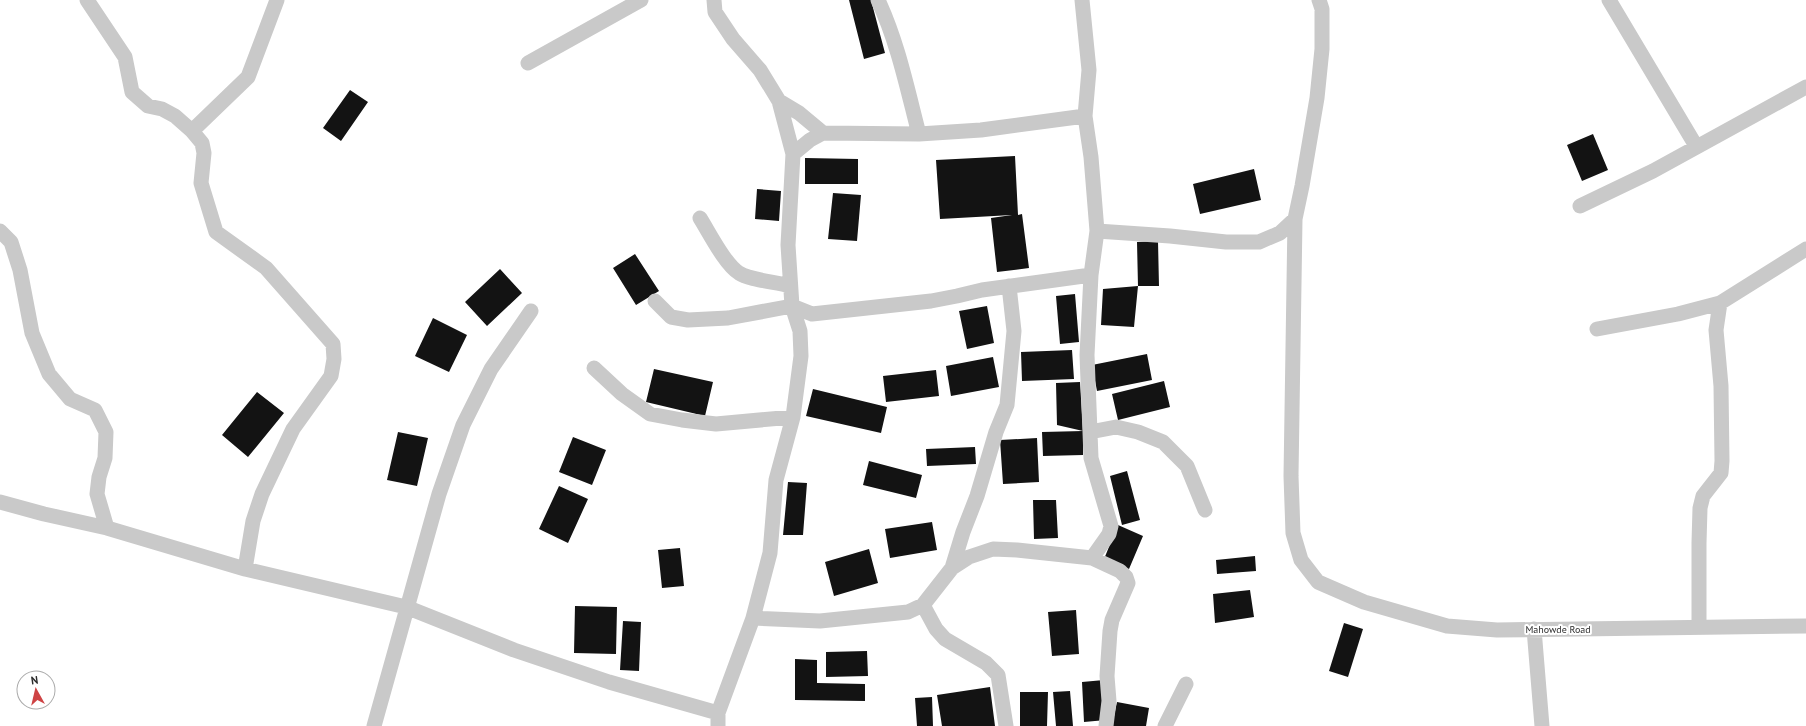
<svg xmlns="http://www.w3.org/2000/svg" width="1806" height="726" viewBox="0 0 1806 726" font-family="'PT Sans',sans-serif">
	<rect width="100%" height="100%" fill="#fff"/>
	<path fill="#131313" d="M 849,0 L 871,0 L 885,53 L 864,59 Z
		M 350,90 L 368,102 L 341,141 L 323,128 Z
		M 1593,134 L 1608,170 L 1582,181 L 1567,145 Z
		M 1015,156 L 1018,215 L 1022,214 L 1029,268 L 997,272 L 991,218 L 1012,215 L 940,219 L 936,160 Z
		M 805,158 L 858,159 L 858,184 L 805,184 Z
		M 1254,169 L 1261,200 L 1200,214 L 1193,184 Z
		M 757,189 L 781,191 L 779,221 L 755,219 Z
		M 833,193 L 861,195 L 857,241 L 828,239 Z
		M 1158,241 L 1159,286 L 1138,286 L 1137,242 Z
		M 635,254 L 659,291 L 636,305 L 613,268 Z
		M 500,269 L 522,293 L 487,326 L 465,302 Z
		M 1138,286 L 1134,327 L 1101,325 L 1103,289 Z
		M 1075,294 L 1079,342 L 1060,344 L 1056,296 Z
		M 987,306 L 994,343 L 967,349 L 959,311 Z
		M 433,318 L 467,335 L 449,372 L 415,356 Z
		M 1072,350 L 1074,379 L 1022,381 L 1021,352 Z
		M 1147,354 L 1152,380 L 1097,391 L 1092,365 Z
		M 993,357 L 999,387 L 951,396 L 946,366 Z
		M 654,369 L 713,382 L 705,416 L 646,402 Z
		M 936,370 L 939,396 L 886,402 L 883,376 Z
		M 1164,381 L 1170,407 L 1118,420 L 1112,394 Z
		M 1080,382 L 1083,431 L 1057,425 L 1056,383 Z
		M 813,389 L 887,407 L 881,433 L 806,416 Z
		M 257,392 L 284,413 L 248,457 L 222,435 Z
		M 1083,431 L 1083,455 L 1043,456 L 1042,432 Z
		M 398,432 L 428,438 L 417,486 L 387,480 Z
		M 573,437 L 606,450 L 592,485 L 559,472 Z
		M 1037,438 L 1039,482 L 1003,484 L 1000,440 Z
		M 975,447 L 976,464 L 927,466 L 926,449 Z
		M 869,461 L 922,475 L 916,498 L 863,485 Z
		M 1127,471 L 1140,520 L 1122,525 L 1110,476 Z
		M 788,482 L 807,483 L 803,535 L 783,535 Z
		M 559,486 L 588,499 L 568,543 L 539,529 Z
		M 1033,500 L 1056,500 L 1058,538 L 1034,539 Z
		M 932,522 L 937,550 L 890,558 L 885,529 Z
		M 1118,525 L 1143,536 L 1129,569 L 1104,559 Z
		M 680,548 L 684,586 L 662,588 L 658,550 Z
		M 869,549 L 878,583 L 834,596 L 825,562 Z
		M 1255,556 L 1256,571 L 1217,574 L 1216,560 Z
		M 1250,590 L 1254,617 L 1215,623 L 1213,594 Z
		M 575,606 L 617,607 L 616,654 L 574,653 Z
		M 1076,610 L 1079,654 L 1052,656 L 1048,612 Z
		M 623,621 L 641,622 L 639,671 L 620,670 Z
		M 1344,623 L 1363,629 L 1348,677 L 1329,671 Z
		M 867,651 L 868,676 L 826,677 L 826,652 Z
		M 795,659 L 817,660 L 817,683 L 865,684 L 865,701 L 795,700 Z
		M 1104,680 L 1106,720 L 1084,722 L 1082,682 Z
		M 990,687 L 995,726 L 942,726 L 937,695 Z
		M 1070,691 L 1073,726 L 1056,726 L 1053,692 Z
		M 1020,692 L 1048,692 L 1047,726 L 1020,726 Z
		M 932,697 L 933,726 L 917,726 L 915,698 Z
		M 1117,702 L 1149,708 L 1146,726 L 1112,726 Z"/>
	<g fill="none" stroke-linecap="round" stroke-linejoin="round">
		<path stroke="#c9c9c9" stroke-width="15" d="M 87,0 L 125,57 L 132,92 L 148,106 L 162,109 L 175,116 L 192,131 L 202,143 L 204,153 L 201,183 L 216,232 L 266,268 L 333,344 L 334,359 L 331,376 L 293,429 L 262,494 L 253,521 L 245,569
			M 714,0 L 715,12 L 733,39 L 760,70 L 779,101 L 793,154 L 788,245 L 792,306 L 800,331 L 801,356 L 793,417 L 776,480 L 770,553 L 753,618
			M 878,0 C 898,43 907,88 919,134
			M 1609,0 L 1696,146
			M 528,63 L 641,0
			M 779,101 L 799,113 L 823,133
			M 192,131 L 248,77 L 277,0
			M 793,154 L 810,140 L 823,133 L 919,134 L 981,130 L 1085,116 L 1089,70 L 1082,0
			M 1580,206 L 1653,171 L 1806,87
			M 700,218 C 710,234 725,264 739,273 C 749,280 777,282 790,286
			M 1295,219 L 1291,476 L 1293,533 L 1301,560 L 1318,582 L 1364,602 L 1447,626 L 1497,630 L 1806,626
			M 0,231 L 11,242 L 20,270 L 32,333 L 49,374 L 70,399 L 95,410 L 106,432 L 105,458 L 99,477 L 97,494 L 107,528
			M 1097,231 L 1170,236 L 1226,242 L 1259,242 L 1280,233 L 1295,219 L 1302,186 L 1317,98 L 1322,49 L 1322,9 L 1319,0
			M 655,301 L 671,317 L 688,320 L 728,318 L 792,306 L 812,314 L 931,301 L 957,296 L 982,290 L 1091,275 L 1097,231 L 1091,157 L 1085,116
			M 1597,329 L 1678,314 L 1720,303 L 1806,249
			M 594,368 L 622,394 L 650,414 L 682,420 L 716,424 L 793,417
			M 1090,432 L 1116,427 L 1138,432 L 1163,442 L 1187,466 L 1205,510
			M 0,502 L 44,514 L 107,528 L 245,569 L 406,607 L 514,650 L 609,682 L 718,713
			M 1092,558 L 1120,571 L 1126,577 L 1128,583 L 1112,620 L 1110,631 L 1107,676 L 1109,701 L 1106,726
			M 952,568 L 963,532 L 977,496 L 996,432 L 1007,405 L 1014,331 L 1009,286
			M 923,605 L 936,629 L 945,639 L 986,663 L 998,675 L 1006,726
			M 1699,627 L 1699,543 L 1700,508 L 1703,496 L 1721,473 L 1722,461 L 1721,386 L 1716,330 L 1720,303
			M 1534,629 L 1542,726
			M 374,726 L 439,494 L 463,425 L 491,369 L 531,311
			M 718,726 L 718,713 L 753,618 L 820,621 L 908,612 L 923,605 L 952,568 L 969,557 L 993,549 L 1017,550 L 1092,558 L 1109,534 L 1111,526 L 1091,458 L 1087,355 L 1091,275
			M 1165,726 L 1186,684"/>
	</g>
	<g text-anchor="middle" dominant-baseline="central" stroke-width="4" stroke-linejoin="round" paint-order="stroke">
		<g font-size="10" fill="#2c2c2c" stroke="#fff">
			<text x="1558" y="629">Mahowde Road</text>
		</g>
	</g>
	<g transform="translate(36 690) rotate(352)"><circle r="19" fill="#ffffff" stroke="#ababab"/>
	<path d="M0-3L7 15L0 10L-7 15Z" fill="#ce4344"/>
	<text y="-6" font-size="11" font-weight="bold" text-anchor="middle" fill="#2c2c2c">N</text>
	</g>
</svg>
